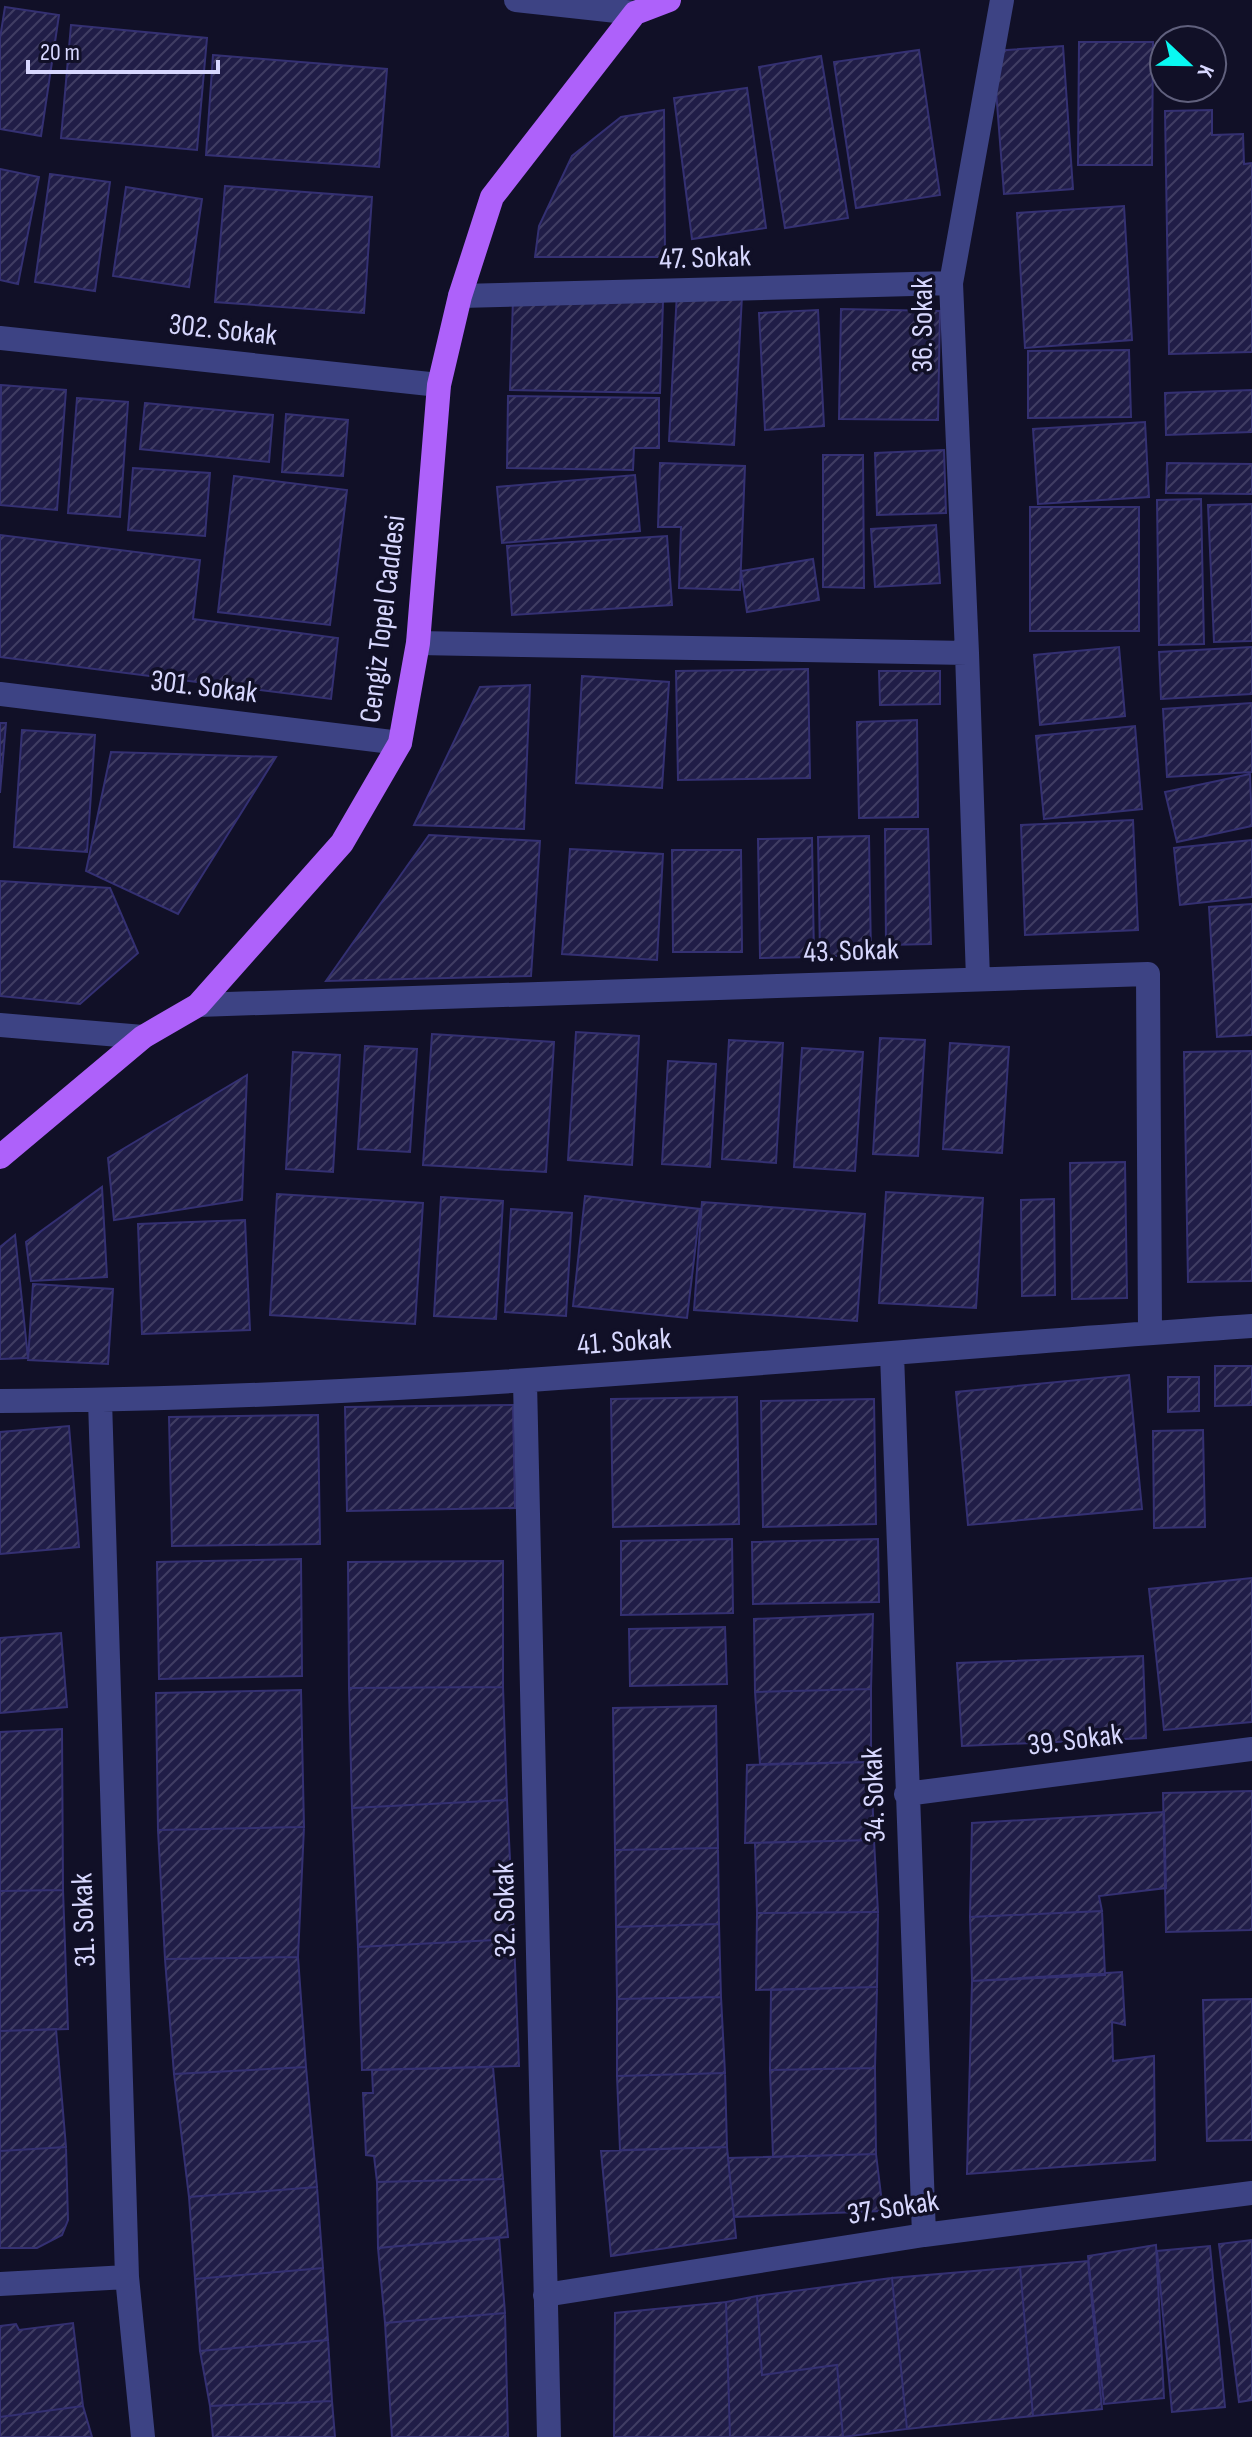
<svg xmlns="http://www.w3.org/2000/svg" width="1252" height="2437" viewBox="0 0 1252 2437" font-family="'Sofia Sans Condensed',sans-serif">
	<defs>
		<pattern id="building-hatch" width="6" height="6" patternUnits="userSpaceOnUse" patternTransform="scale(2)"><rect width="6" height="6" fill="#201d47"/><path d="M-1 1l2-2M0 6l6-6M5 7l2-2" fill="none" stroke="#403d63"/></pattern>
	</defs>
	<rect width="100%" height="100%" fill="#111027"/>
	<path fill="url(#building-hatch)" stroke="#343072" stroke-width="2" d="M 5,7 L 59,15 L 41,136 L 0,129 L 0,38 Z
		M 71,25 L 207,38 L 197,150 L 61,138 Z
		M 1079,42 L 1153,42 L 1152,165 L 1078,165 Z
		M 1063,46 L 1073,189 L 1004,194 L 993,51 Z
		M 919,50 L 940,195 L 856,208 L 834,62 Z
		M 213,55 L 387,69 L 379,167 L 206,155 Z
		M 821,56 L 848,218 L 785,228 L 759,67 Z
		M 747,88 L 766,228 L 692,239 L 674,98 Z
		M 664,110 L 665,257 L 535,257 L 539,226 L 572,156 L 621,117 Z
		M 1212,110 L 1212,135 L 1243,134 L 1244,164 L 1252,163 L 1252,352 L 1169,354 L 1165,111 Z
		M 0,169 L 39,177 L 18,284 L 0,280 Z
		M 50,174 L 110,182 L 95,291 L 35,282 Z
		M 225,186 L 372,197 L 364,313 L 215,302 Z
		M 126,187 L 202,199 L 189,287 L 113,276 Z
		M 1124,206 L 1132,340 L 1025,348 L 1017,213 Z
		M 677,292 L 742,296 L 734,445 L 669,441 Z
		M 513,299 L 663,302 L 660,393 L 510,390 Z
		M 841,309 L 940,311 L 938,420 L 839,419 Z
		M 818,310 L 824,426 L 765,430 L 759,313 Z
		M 1129,350 L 1131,417 L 1028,418 L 1028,351 Z
		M 1,385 L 66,390 L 57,510 L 0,505 Z
		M 1252,390 L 1252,432 L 1166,435 L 1165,393 Z
		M 508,396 L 659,398 L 659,448 L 634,448 L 633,470 L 507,468 Z
		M 77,398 L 128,402 L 120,517 L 68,513 Z
		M 145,403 L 273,415 L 269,462 L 140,449 Z
		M 286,414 L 348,420 L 343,476 L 282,472 Z
		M 1145,422 L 1149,497 L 1038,504 L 1033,429 Z
		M 944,450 L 946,513 L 877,515 L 875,453 Z
		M 823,455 L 863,455 L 864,588 L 823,587 Z
		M 660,463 L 745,466 L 740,590 L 679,588 L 681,527 L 658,527 Z
		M 1167,463 L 1252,464 L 1252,494 L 1166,493 Z
		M 133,468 L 210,473 L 205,536 L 128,530 Z
		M 635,475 L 640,531 L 502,543 L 497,487 Z
		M 234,476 L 347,490 L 330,625 L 218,612 Z
		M 1201,499 L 1204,644 L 1159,645 L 1157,500 Z
		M 1252,504 L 1252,641 L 1214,642 L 1208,505 Z
		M 1030,507 L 1139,507 L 1139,631 L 1030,631 Z
		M 936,525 L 940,583 L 875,587 L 871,529 Z
		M 0,535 L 200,560 L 193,619 L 338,638 L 331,699 L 0,657 Z
		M 667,536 L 672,605 L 512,615 L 507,546 Z
		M 813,559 L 819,600 L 747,612 L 741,571 Z
		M 1119,647 L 1125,716 L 1040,725 L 1034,655 Z
		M 1252,647 L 1252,694 L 1161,699 L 1159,652 Z
		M 808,669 L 810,778 L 678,780 L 676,671 Z
		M 879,671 L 940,671 L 940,704 L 880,705 Z
		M 582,676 L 669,682 L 662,788 L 576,783 Z
		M 530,685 L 524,829 L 414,825 L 480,687 Z
		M 1252,703 L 1252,772 L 1167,777 L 1163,709 Z
		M 917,720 L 918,817 L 859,818 L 857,722 Z
		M 0,723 L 6,723 L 0,793 Z
		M 1135,726 L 1142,809 L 1044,819 L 1036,736 Z
		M 22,730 L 95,735 L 87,852 L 14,847 Z
		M 111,752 L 276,757 L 178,914 L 86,871 Z
		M 1250,774 L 1252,826 L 1177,842 L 1165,792 Z
		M 1133,820 L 1138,930 L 1025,935 L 1021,825 Z
		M 885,829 L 928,829 L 931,944 L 886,945 Z
		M 429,835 L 540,841 L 531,976 L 326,981 Z
		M 869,836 L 871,956 L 820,956 L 818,837 Z
		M 812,838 L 814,957 L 760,958 L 758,839 Z
		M 1252,840 L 1252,897 L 1180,905 L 1174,848 Z
		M 570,849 L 663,854 L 657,960 L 562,954 Z
		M 672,850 L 741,850 L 742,952 L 673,952 Z
		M 0,881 L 110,888 L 138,953 L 80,1004 L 0,996 Z
		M 1252,904 L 1252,1035 L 1217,1037 L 1209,907 Z
		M 576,1032 L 639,1036 L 632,1165 L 568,1160 Z
		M 432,1034 L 554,1042 L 546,1172 L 423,1165 Z
		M 880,1038 L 925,1040 L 918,1156 L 873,1154 Z
		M 729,1040 L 783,1043 L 776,1163 L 722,1159 Z
		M 950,1043 L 1009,1047 L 1002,1153 L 943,1149 Z
		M 365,1046 L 417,1049 L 410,1152 L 358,1149 Z
		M 802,1048 L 863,1052 L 855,1171 L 794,1167 Z
		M 1252,1051 L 1252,1281 L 1188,1282 L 1184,1052 Z
		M 293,1052 L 340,1055 L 333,1172 L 286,1169 Z
		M 668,1061 L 716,1064 L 710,1167 L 662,1164 Z
		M 247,1075 L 242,1200 L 114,1220 L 108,1158 Z
		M 1125,1162 L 1127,1298 L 1072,1299 L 1070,1163 Z
		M 102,1187 L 107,1277 L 31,1281 L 26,1242 Z
		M 886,1192 L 983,1198 L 976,1308 L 879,1303 Z
		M 277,1194 L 423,1203 L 415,1324 L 270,1315 Z
		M 585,1196 L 700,1209 L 687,1318 L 573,1306 Z
		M 441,1197 L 503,1201 L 496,1319 L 434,1316 Z
		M 1054,1199 L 1055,1295 L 1022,1296 L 1021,1200 Z
		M 702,1202 L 865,1214 L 857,1321 L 694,1310 Z
		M 511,1209 L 572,1213 L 566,1316 L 505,1312 Z
		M 245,1220 L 250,1330 L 142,1334 L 138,1224 Z
		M 15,1235 L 28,1358 L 0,1359 L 0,1247 Z
		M 33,1284 L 113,1289 L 108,1364 L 28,1360 Z
		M 1215,1366 L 1252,1366 L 1252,1405 L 1215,1406 Z
		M 1129,1375 L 1142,1509 L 968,1525 L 956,1392 Z
		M 1168,1377 L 1199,1377 L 1199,1411 L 1168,1412 Z
		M 737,1397 L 739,1524 L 613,1527 L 611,1399 Z
		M 874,1399 L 876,1524 L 763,1527 L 761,1401 Z
		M 513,1405 L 515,1508 L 347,1511 L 345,1407 Z
		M 318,1415 L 320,1544 L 172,1546 L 169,1417 Z
		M 69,1426 L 79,1547 L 0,1554 L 0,1432 Z
		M 1203,1430 L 1205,1527 L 1154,1528 L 1153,1431 Z
		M 732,1539 L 733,1613 L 621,1615 L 621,1541 Z
		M 878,1539 L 879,1602 L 753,1604 L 752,1542 Z
		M 301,1559 L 302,1676 L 159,1679 L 157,1562 Z
		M 503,1561 L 503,1687 L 349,1688 L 348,1562 Z
		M 1252,1578 L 1252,1722 L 1164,1730 L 1149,1589 Z
		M 873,1614 L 871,1689 L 755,1692 L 754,1619 Z
		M 725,1627 L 727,1684 L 630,1686 L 629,1629 Z
		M 61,1633 L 67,1707 L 0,1713 L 0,1638 Z
		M 1143,1656 L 1146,1738 L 962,1746 L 957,1663 Z
		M 503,1687 L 507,1800 L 352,1808 L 349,1688 Z
		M 871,1689 L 871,1762 L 760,1764 L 755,1692 Z
		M 301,1690 L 304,1827 L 158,1830 L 156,1693 Z
		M 716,1706 L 718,1848 L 615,1850 L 613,1708 Z
		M 62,1729 L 63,1890 L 0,1891 L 0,1732 Z
		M 871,1762 L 874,1840 L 745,1843 L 747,1765 Z
		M 1252,1791 L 1252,1930 L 1166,1932 L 1163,1793 Z
		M 507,1800 L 514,1939 L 358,1947 L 352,1808 Z
		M 1164,1812 L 1166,1888 L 1099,1896 L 1102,1911 L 970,1917 L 972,1823 Z
		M 304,1827 L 298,1957 L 165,1959 L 158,1830 Z
		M 874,1840 L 878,1912 L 757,1913 L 755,1843 Z
		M 718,1848 L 719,1924 L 616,1927 L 615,1850 Z
		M 63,1890 L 68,2029 L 0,2031 L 0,1891 Z
		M 1102,1911 L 1105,1975 L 972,1981 L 970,1917 Z
		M 878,1912 L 877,1987 L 756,1990 L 757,1913 Z
		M 719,1924 L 721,1997 L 617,1999 L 616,1927 Z
		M 514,1939 L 519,2066 L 362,2070 L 358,1947 Z
		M 298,1957 L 306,2067 L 174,2074 L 165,1959 Z
		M 1122,1972 L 1125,2025 L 1112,2022 L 1113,2061 L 1154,2056 L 1155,2160 L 967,2174 L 972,1981 Z
		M 877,1987 L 875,2068 L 770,2070 L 771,1990 Z
		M 721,1997 L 725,2073 L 617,2076 L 617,1999 Z
		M 1252,1999 L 1252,2140 L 1207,2141 L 1203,2000 Z
		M 56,2029 L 66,2147 L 0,2151 L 0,2031 Z
		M 306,2067 L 317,2187 L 189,2197 L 174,2074 Z
		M 493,2067 L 503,2179 L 377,2182 L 374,2156 L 366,2155 L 363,2093 L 373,2093 L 372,2070 Z
		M 875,2068 L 876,2154 L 773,2157 L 770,2070 Z
		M 725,2073 L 727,2147 L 620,2150 L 617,2076 Z
		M 66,2147 L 68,2220 L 62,2235 L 37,2248 L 0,2248 L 0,2151 Z
		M 727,2147 L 736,2238 L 611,2256 L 601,2151 Z
		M 876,2154 L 883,2211 L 734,2217 L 728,2158 Z
		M 503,2179 L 508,2237 L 378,2248 L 377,2182 Z
		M 317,2187 L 323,2268 L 195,2279 L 189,2197 Z
		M 499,2237 L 505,2313 L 385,2323 L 378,2248 Z
		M 1252,2240 L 1252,2400 L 1239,2402 L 1219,2244 Z
		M 1156,2245 L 1164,2398 L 1104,2404 L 1088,2256 Z
		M 1210,2246 L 1225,2407 L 1172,2412 L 1157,2251 Z
		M 1088,2261 L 1102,2409 L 1033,2416 L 1020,2267 Z
		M 1020,2267 L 1033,2416 L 907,2429 L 892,2278 Z
		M 323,2268 L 328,2340 L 200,2351 L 195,2279 Z
		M 892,2278 L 907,2429 L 843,2437 L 837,2365 L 762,2375 L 757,2296 Z
		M 757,2296 L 762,2375 L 837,2365 L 843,2437 L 730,2437 L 726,2302 Z
		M 726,2302 L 730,2437 L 614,2437 L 615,2313 Z
		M 505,2313 L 508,2437 L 392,2437 L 385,2323 Z
		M 73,2323 L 83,2406 L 0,2417 L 0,2326 L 16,2324 L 19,2330 Z
		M 328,2340 L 332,2401 L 210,2406 L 200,2351 Z
		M 332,2401 L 335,2437 L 213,2437 L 210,2406 Z
		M 83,2406 L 92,2437 L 0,2437 L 0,2417 Z"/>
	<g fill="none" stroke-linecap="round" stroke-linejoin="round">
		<path stroke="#3d4384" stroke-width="24" d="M 516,0 L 635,13
			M 460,296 L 951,283
			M 0,338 L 439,385
			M 418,643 L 967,653 L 978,979
			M 967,653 L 951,283 L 1002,0
			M 0,694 L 400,743
			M 198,1005 L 1148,974 L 1150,1333
			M 0,1025 L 143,1037
			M 892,1354 L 924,2235
			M 525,1382 L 549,2437
			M 100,1400 L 127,2277 L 143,2437
			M 0,1401 C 418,1399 835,1354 1252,1326
			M 906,1794 L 1252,1749
			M 0,2284 L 127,2277
			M 545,2295 L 924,2235 L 1252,2193"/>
		<path stroke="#ae61fa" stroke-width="24" d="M 0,1157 L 143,1037 L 198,1005 L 342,843 L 400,743 L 418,643 L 439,385 L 460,296 L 492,197 L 635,13 L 669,0"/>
	</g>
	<g text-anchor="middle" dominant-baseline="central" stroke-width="7" stroke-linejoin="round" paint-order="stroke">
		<g font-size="30" fill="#d7d7fe" stroke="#111027">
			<text transform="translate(705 258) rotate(-2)">47. Sokak</text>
			<text transform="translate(923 325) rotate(-90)">36. Sokak</text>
			<text transform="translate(223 330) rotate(6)">302. Sokak</text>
			<text transform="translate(383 619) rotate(-83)">Cengiz Topel Caddesi</text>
			<text transform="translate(204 687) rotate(7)">301. Sokak</text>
			<text transform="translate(851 951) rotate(-2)">43. Sokak</text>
			<text transform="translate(624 1342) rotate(-4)">41. Sokak</text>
			<text transform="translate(1075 1740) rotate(-7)">39. Sokak</text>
			<text transform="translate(874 1795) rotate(-92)">34. Sokak</text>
			<text transform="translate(505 1910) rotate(-91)">32. Sokak</text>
			<text transform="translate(84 1920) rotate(-92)">31. Sokak</text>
			<text transform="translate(893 2208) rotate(-9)">37. Sokak</text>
		</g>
	</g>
	<g transform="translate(1188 64) rotate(112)"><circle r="38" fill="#111027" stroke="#60607d" stroke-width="2"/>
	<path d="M0-6L14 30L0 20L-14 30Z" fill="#09f8f2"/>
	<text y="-12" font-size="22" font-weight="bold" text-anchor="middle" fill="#d7d7fe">K</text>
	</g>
	<path d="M28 60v12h190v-12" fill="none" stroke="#d7d7fe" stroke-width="4"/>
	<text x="40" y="60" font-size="24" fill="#d7d7fe" stroke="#111027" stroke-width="6" paint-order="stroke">20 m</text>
</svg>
